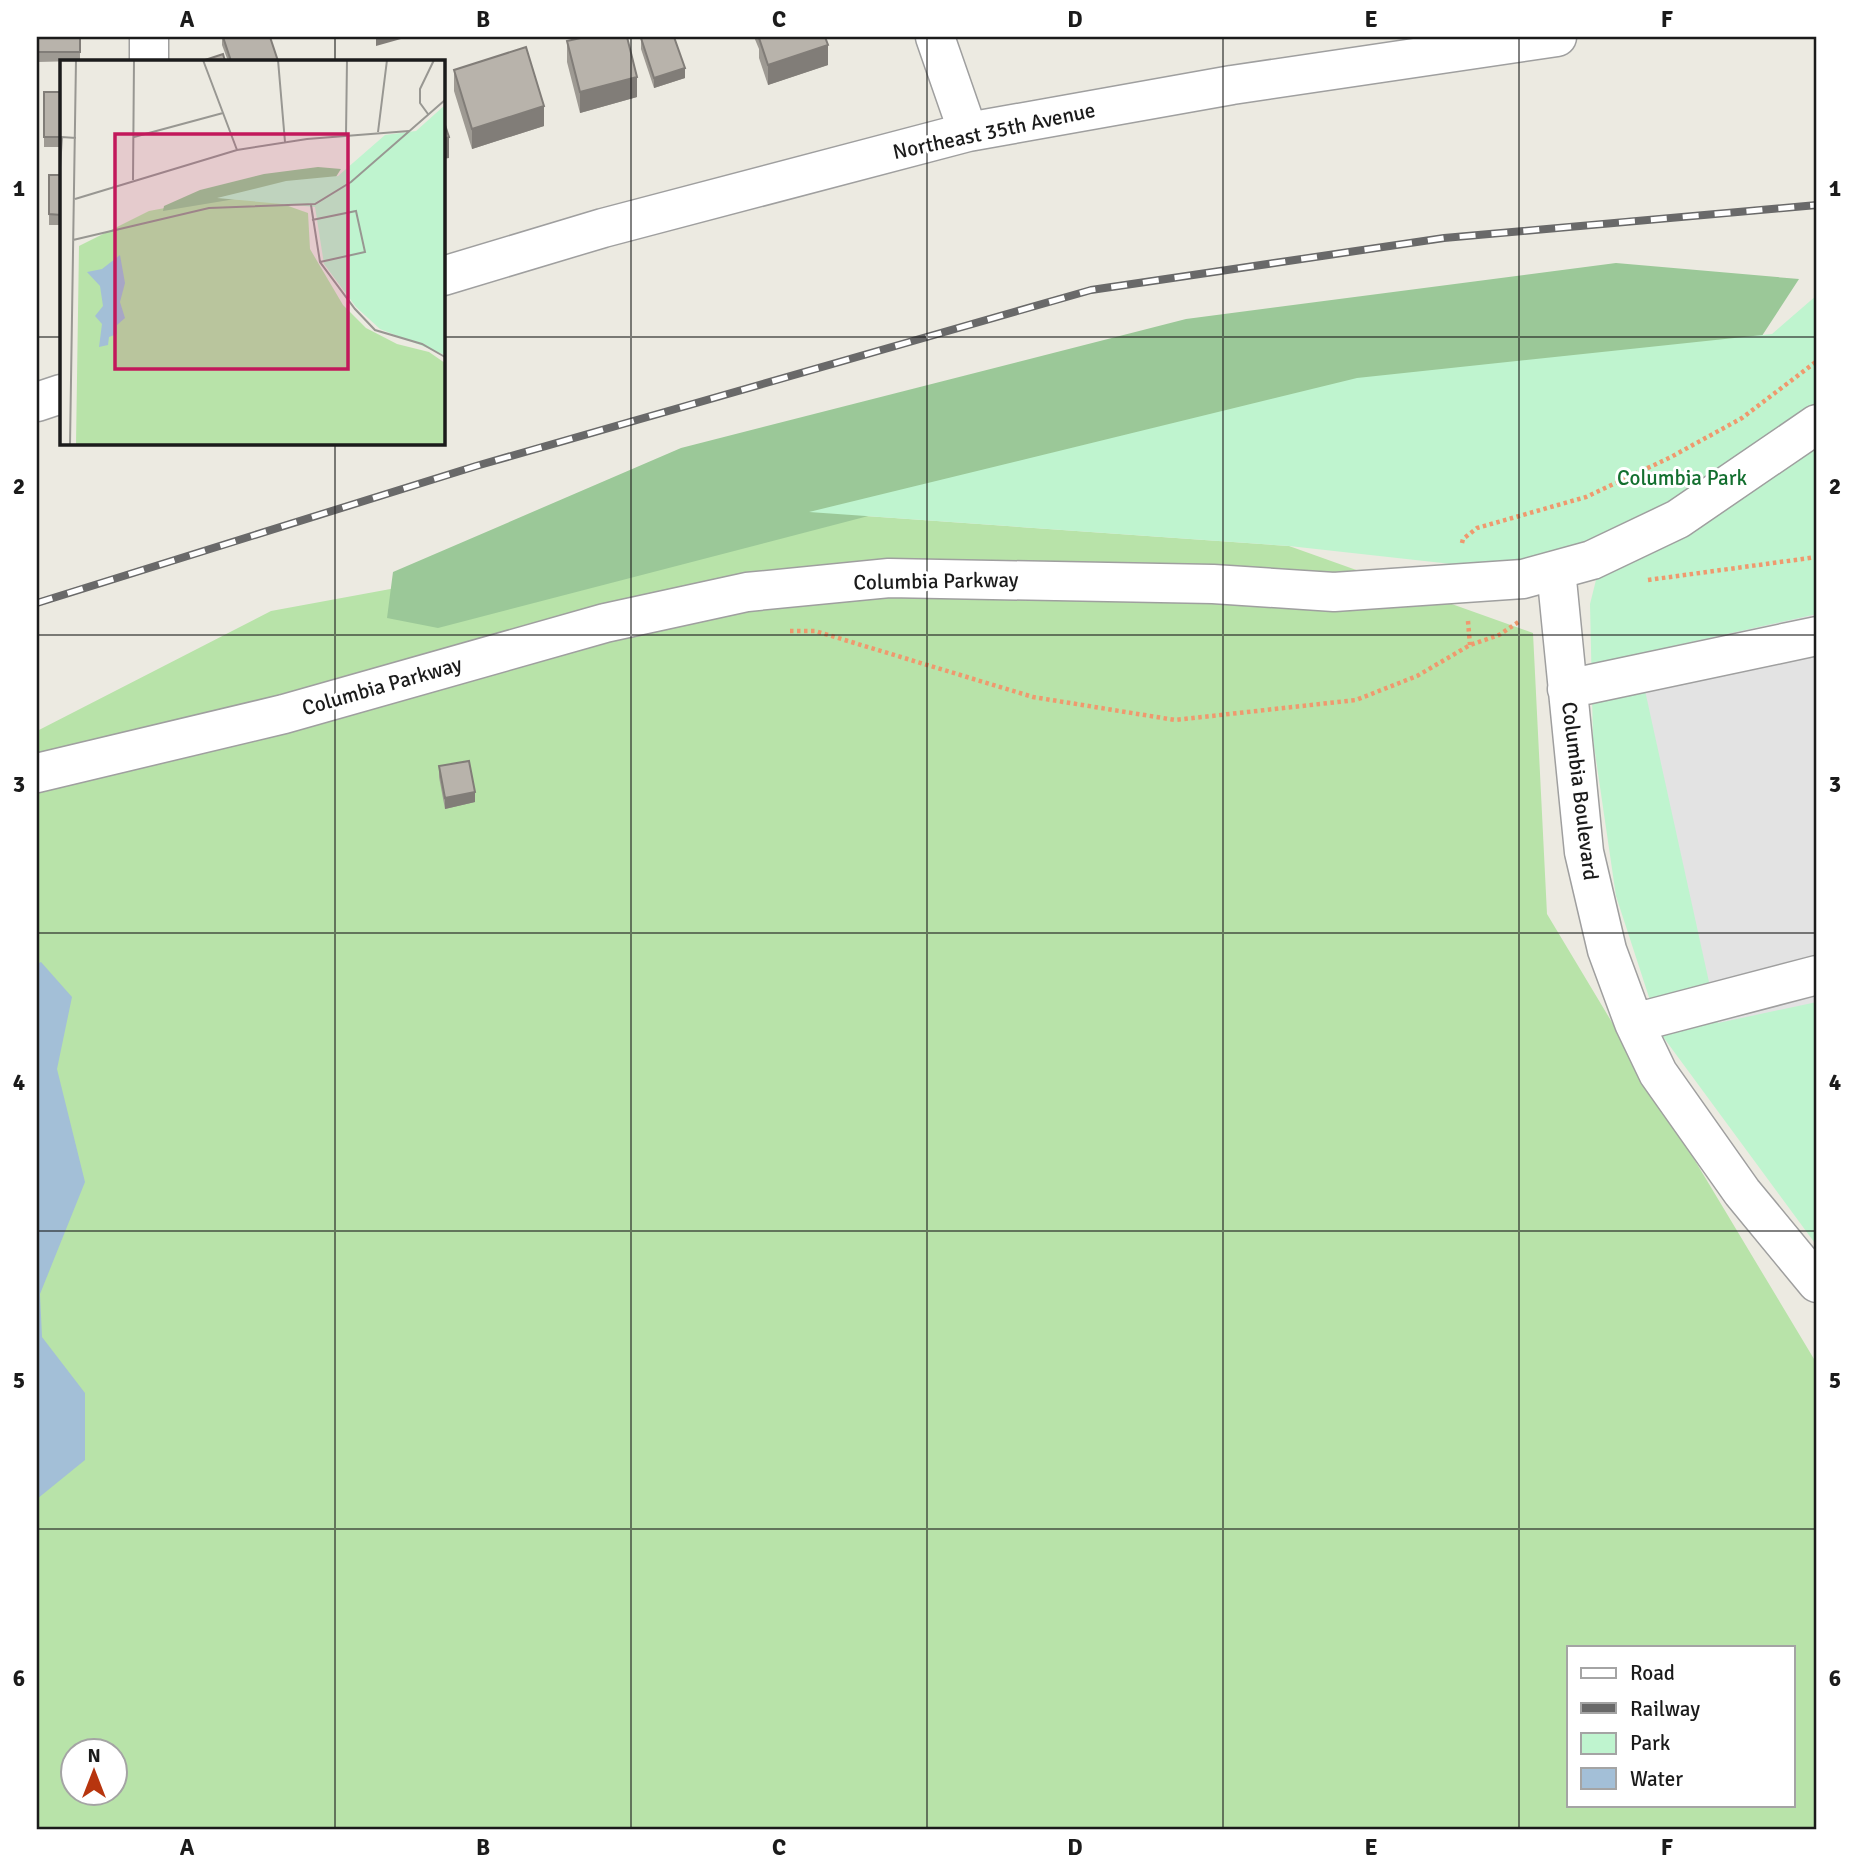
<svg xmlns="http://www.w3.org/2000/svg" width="1854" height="1866" viewBox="0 0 1854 1866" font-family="Signika,sans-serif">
	<rect width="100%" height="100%" fill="#eceae1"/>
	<path fill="#b8e3a9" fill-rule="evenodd" d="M 809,512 L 1289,546 L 1533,633 L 1547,914 L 1817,1364 L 1817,1829 L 37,1829 L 37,731 L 271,611 ZM 1569,1647 L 1793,1647 L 1793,1805 L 1569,1805 ZM 74,1750 L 116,1750 L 116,1792 L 74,1792 Z"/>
	<path fill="#9bc898" d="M 1616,263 L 1799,279 L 1726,391 L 899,508 L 438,628 L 387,618 L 393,572 L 681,448 L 1186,319 Z"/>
	<path fill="#bff4cf" d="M 1817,295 L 1817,1246 L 1661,1034 L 1616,896 L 1593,739 L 1590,604 L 1596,580 L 1289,546 L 809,512 L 1357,378 L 1772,334 Z"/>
	<path fill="#e3e3e3" d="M 1817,614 L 1817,1002 L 1718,1023 L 1637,654 Z"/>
	<path fill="#a3bfd7" d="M 41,962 L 72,997 L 57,1069 L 85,1182 L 40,1294 L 42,1337 L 85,1393 L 85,1460 L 37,1499 L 37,964 Z"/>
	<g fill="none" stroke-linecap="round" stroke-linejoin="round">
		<g stroke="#9f9f9f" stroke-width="41">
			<path id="minor" d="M 935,37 L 968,132
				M 149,61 L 149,37
				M 443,276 L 603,228 L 968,132 L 1232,85 L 1557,37
				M 37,402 L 61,394
				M 1556,570 L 1584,852 L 1607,950 L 1634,1023 L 1658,1073 L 1742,1192 L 1817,1283
				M 1567,689 L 1817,636
				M 37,773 L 284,714 L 605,623 L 747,592 L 889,578 L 1213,584 L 1334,592 L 1523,579 L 1592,560 L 1678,519 L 1817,424
				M 1634,1023 L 1817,975"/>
		</g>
		<path stroke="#ef996e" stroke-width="4.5" stroke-dasharray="3.5 3.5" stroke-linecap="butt" d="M 1462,543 L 1463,539 L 1477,528 L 1586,497 L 1671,457 L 1742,418 L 1817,361
			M 1648,580 L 1817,557
			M 1468,621 L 1470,645
			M 790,631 L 815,631 L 1033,697 L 1175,720 L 1356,700 L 1417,676 L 1470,645 L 1499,635 L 1520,621"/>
		<use href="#minor" stroke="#fff" stroke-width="38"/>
		<g stroke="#696969" stroke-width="8">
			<path id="rail" d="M 37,603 L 476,466 L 1091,290 L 1444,238 L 1817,205"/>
		</g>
		<use href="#rail" stroke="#fff" stroke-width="5" stroke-dasharray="16" stroke-linecap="butt"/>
	</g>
	<path fill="#9e9a93" d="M 37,37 L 80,37 L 80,61 L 37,62 Z
		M 222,37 L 270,37 L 278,61 L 228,61 L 222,45 Z
		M 754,37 L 825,37 L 828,65 L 768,85 L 759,58 L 759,49 Z
		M 641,38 L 685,78 L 654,88 L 641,49 Z
		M 567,41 L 637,97 L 580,113 L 567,62 Z
		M 454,70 L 544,126 L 472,149 L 454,91 Z
		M 44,92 L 61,92 L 61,147 L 44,147 Z
		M 49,175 L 61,175 L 61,225 L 49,225 Z
		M 439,766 L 475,802 L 445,809 L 439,777 Z"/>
	<path fill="#817d78" d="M 376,37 L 408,37 L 376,46 Z
		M 828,45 L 828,65 L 768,85 L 768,65 Z
		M 685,68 L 685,78 L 654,88 L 654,78 Z
		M 637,77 L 637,97 L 580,113 L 580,92 Z
		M 544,106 L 544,126 L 472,149 L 472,129 Z
		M 449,137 L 449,158 L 443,159 L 443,139 Z
		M 475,792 L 475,802 L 445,809 L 445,798 Z"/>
	<path fill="#b8b3ab" stroke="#817d78" stroke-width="2" d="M 37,37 L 80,37 L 80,52 L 37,52 Z
		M 223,37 L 270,37 L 278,61 L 231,61 Z
		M 585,37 L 627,37 L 637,77 L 580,92 L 567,41 Z
		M 646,37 L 674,37 L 685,68 L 654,78 L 641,38 Z
		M 761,37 L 825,37 L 828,45 L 768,65 L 759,38 Z
		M 526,47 L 544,106 L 472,129 L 454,70 Z
		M 223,54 L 225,61 L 202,61 Z
		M 44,92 L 61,92 L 61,137 L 44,137 Z
		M 443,119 L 449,137 L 443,139 Z
		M 49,175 L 61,175 L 61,215 L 49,214 Z
		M 469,761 L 475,792 L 445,798 L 439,766 Z"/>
	<path fill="none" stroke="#1b1b1b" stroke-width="2" stroke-opacity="0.55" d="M 335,37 L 335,61M 631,37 L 631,1829M 927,37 L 927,1829M 1223,37 L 1223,1829M 1519,37 L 1519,1829M 37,337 L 61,337M 443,337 L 1817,337M 335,443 L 335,1829M 37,635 L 1817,635M 37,933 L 1817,933M 37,1231 L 1817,1231M 37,1529 L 1817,1529"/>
	<g text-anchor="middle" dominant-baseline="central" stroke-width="6" stroke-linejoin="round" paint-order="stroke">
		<g font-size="21" fill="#1b1b1b" stroke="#fff">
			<text transform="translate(994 131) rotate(-12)">Northeast 35th Avenue</text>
			<text transform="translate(936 581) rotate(-1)">Columbia Parkway</text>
			<text transform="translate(382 686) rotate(-16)">Columbia Parkway</text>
			<text transform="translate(1580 791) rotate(83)">Columbia Boulevard</text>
		</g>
		<g font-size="21" fill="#136f2f" stroke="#fff">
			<text x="1682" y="478">Columbia Park</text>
		</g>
	</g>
	<g transform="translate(60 60)">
		<rect width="385" height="385" fill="#eceae1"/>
		<path d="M 157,138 L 217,142 L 248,153 L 250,189 L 283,245 L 306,268 L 337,284 L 369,292 L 385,303 L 385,385 L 16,385 L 19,186 L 89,151 Z" fill="#b8e3a9"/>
		<path d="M 258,107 L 281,109 L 272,123 L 103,151 L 104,146 L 140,130 L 204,114 Z" fill="#9bc898"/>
		<path d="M 385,45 L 385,295 L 320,269 L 296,247 L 264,204 L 255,147 L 157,138 L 226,121 L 278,116 L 325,75 L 356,71 Z" fill="#bff4cf"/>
		<path d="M 60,195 L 65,223 L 60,242 L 65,258 L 57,265 L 57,274 L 49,277 L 48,285 L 39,287 L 42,264 L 35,256 L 43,246 L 40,226 L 27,212 L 42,209 Z" fill="#a3bfd7"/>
		<path fill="none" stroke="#989792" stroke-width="2" d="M 143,0 L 177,90M 218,0 L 225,82M 368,54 L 360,43 L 360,29 L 374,0M 318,72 L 327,0M 286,75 L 287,0M 74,77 L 163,53M 0,107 L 2,77 L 16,78M 73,120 L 74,0M 15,139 L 177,90 L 247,79 L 349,71M 251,145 L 260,202 L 295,249 L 315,270 L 362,284 L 385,297M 252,160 L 296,151 L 305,192 L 260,202M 13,180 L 149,148 L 255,144 L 291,122 L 385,40M 10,385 L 16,0"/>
		<path fill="#c2185b" fill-opacity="0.15" stroke="#c2185b" stroke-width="3.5" d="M 55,74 L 288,74 L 288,309 L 55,309 Z"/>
		<rect width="385" height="385" fill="none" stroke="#1b1b1b" stroke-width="3.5"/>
	</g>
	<rect width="1854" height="1866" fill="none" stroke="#ffffff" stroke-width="77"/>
	<rect x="1567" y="1646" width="228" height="161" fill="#ffffff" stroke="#a4a4a4" stroke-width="2"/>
	<rect x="1581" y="1668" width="35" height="10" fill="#ffffff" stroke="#a4a4a4" stroke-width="2"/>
	<text x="1630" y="1680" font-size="21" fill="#1b1b1b">Road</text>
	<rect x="1581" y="1703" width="35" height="10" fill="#696969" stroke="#a4a4a4" stroke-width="2"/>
	<text x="1630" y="1716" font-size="21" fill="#1b1b1b">Railway</text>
	<rect x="1581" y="1733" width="35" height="21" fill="#bff4cf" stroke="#a4a4a4" stroke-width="2"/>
	<text x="1630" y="1750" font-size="21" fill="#1b1b1b">Park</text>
	<rect x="1581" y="1768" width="35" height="21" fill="#a3bfd7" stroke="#a4a4a4" stroke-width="2"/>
	<text x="1630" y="1786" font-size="21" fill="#1b1b1b">Water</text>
	<g transform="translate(94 1772)"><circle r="33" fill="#ffffff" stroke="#a4a4a4" stroke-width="2"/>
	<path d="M0-5L12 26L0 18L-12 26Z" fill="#b7350e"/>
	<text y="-10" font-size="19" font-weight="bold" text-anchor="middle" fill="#1b1b1b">N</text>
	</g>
	<rect x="38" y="38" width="1777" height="1790" fill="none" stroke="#1b1b1b" stroke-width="2.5"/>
	<g font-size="23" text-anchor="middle" font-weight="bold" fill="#1b1b1b">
		<text x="187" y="27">A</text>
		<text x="483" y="27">B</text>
		<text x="779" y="27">C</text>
		<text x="1075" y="27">D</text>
		<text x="1371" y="27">E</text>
		<text x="1667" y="27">F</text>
		<text x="19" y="196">1</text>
		<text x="1835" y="196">1</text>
		<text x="19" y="494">2</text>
		<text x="1835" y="494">2</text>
		<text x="19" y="792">3</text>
		<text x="1835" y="792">3</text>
		<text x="19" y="1090">4</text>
		<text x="1835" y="1090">4</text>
		<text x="19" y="1388">5</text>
		<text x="1835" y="1388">5</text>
		<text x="19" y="1686">6</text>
		<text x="1835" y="1686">6</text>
		<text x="187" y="1855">A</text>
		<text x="483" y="1855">B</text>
		<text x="779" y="1855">C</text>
		<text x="1075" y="1855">D</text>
		<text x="1371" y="1855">E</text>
		<text x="1667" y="1855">F</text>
	</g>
</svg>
